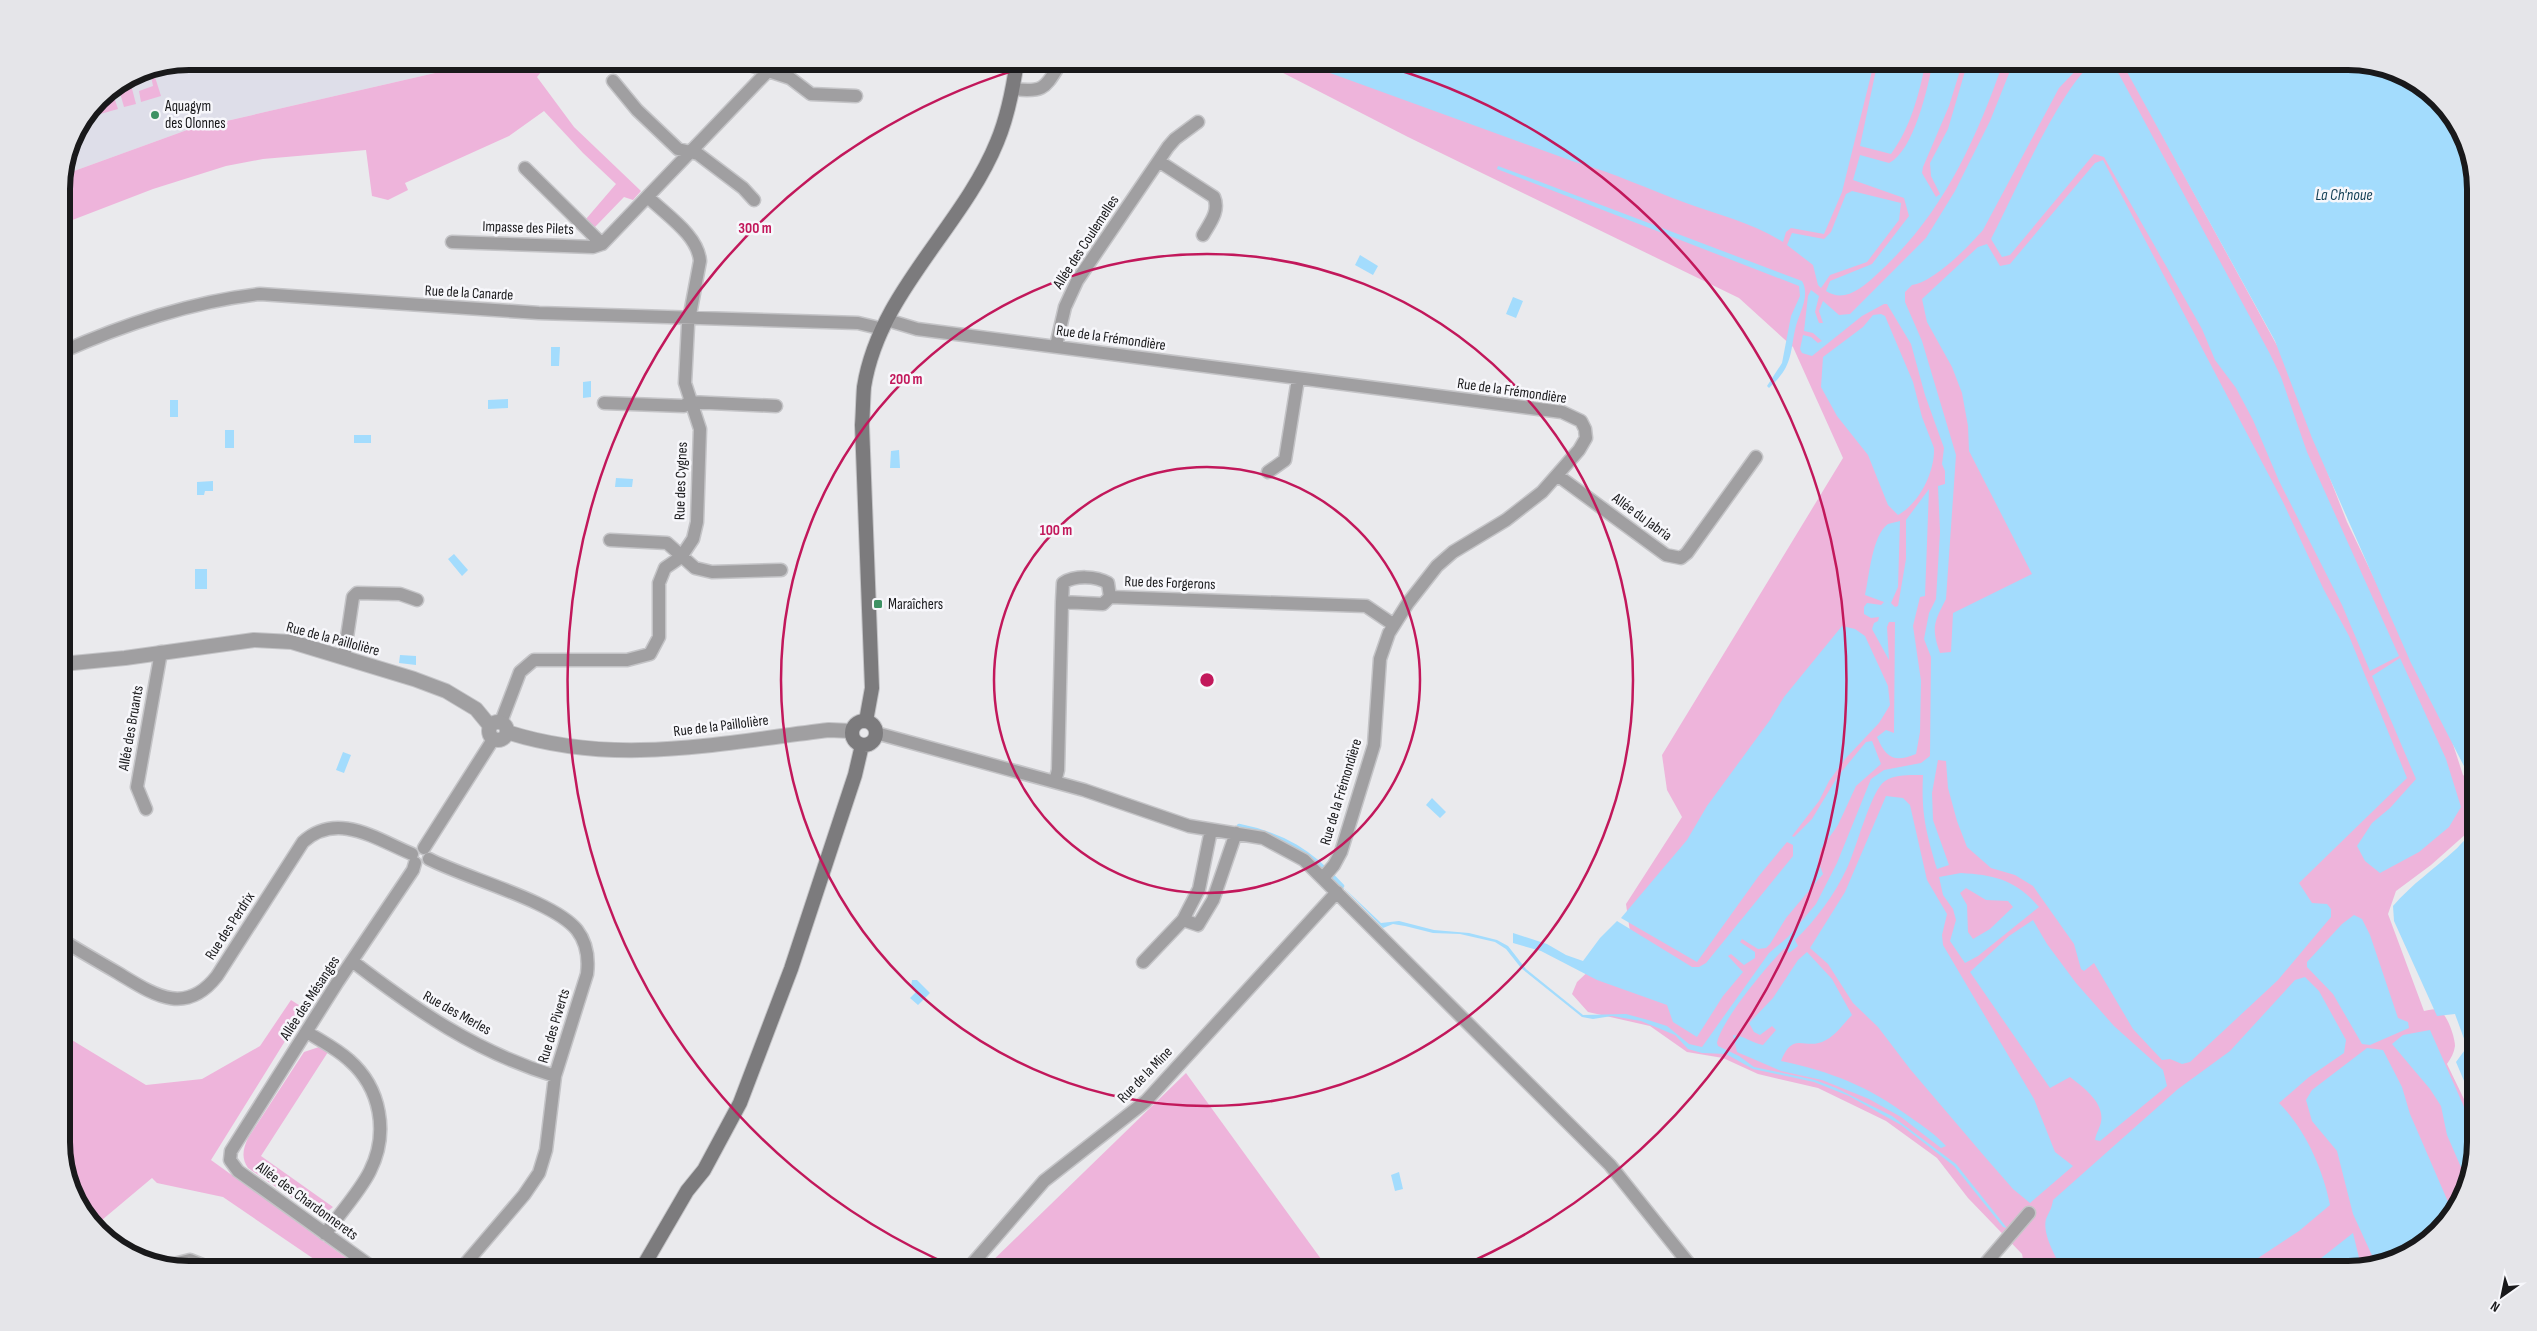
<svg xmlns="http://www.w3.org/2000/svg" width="2537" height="1331" viewBox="0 0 2537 1331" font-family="'Sofia Sans Condensed',sans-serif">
	<rect width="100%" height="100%" fill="#eaeaed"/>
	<path fill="#dedee9" d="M 189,61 L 429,61 L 435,73 L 187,130 L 63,175 L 71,140 L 99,99 L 140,71 Z"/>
	<path fill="#eeb4db" d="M 429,61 L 550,61 L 537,77 L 574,127 L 641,191 L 633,200 L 624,197 L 595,227 L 586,219 L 616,184 L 583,153 L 544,111 L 509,136 L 405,183 L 408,190 L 388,200 L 372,196 L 366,150 L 263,159 L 226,166 L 153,189 L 62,224 L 63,175 L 187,130 L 435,73 Z
		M 1260,61 L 2122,61 L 2280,351 L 2347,522 L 2450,735 L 2463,775 L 2476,785 L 2476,825 L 2431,865 L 2396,891 L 2388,914 L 2424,1011 C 2428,1010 2435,1008 2439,1010 C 2447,1014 2455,1037 2455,1046 C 2454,1053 2451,1058 2447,1064 L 2476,1124 L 2476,1142 L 2462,1199 L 2419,1248 L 2348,1270 L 2025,1270 L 2022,1254 L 1968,1198 L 1937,1158 L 1886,1121 L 1818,1088 L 1758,1074 L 1723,1058 L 1687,1052 L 1650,1026 L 1588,1012 L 1572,994 L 1577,982 L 1630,932 L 1626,904 L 1682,817 L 1667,790 L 1662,755 L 1843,458 L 1793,347 L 1739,298 L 1408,137 Z
		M 151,76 L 155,77 L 161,96 L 141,102 L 139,91 L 153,86 Z
		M 130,81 L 136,104 L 124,107 L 118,86 Z
		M 114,97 L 118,109 L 86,118 L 97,102 Z
		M 68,699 L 62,747 L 62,704 Z
		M 291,1000 L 305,1009 L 211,1160 L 363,1270 L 330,1270 L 223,1197 L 157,1183 L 152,1178 L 96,1225 L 83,1213 L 62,1151 L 62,1034 L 146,1085 L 202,1079 L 260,1046 Z
		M 319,1047 L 328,1052 L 261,1156 L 333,1207 L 328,1211 L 317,1215 L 248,1168 C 241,1158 243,1149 248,1138 L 304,1052 Z
		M 1186,1073 L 1329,1270 L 983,1270 Z"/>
	<path fill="#a3dcfd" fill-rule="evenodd" d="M 1297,61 L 1854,61 L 1872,71 L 1842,192 L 1824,234 L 1791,228 L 1786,232 L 1783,242 C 1753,223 1719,215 1686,203 C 1648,189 1614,173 1575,162 Z
		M 1870,61 L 1926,61 C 1919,94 1911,127 1891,154 L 1860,146 L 1877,65 Z
		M 1933,61 L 1963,61 L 1949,106 L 1923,167 L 1922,173 L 1936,197 L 1940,194 L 1931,176 L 1930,163 L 1948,129 L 1968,61 L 2003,61 L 2003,63 C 1974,145 1941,217 1875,276 C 1862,288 1844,303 1826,291 L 1830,281 L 1872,264 L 1909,216 L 1904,198 L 1853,180 L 1860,155 L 1889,163 C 1914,151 1928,87 1933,61 Z
		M 2014,61 L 2085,61 L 2059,88 L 1983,230 C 1968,247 1934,282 1912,285 L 1905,292 L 1905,302 L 1922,341 L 1956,455 L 1946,599 C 1934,622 1931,628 1940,653 L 1951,652 L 1953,613 L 2032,574 L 1969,451 L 1968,426 L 1962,393 L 1952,367 L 1927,322 L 1922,299 L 1978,247 L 1987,244 L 2000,266 L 2010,264 L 2095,163 L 2103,160 L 2283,502 L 2324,590 L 2349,636 L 2407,778 L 2299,883 L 2312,903 L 2327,904 L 2331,909 L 2331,917 L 2278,980 L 2190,1062 L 2182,1064 L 2170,1059 L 2162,1060 L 2133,1029 L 2094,963 L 2084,971 L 2081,969 L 2074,944 L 2033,886 L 2015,875 L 1991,868 L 1967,847 L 1957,821 L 1948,788 L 1946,761 L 1938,760 L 1932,793 L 1933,820 L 1949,865 L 1937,869 C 1926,832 1921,813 1923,775 C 1911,775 1895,774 1885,781 C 1871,790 1856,850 1847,868 C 1835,894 1816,920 1795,940 L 1798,946 L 1789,953 L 1785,948 C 1768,964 1721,1021 1717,1043 L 1718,1046 L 1739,1056 L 1754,1067 L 1815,1080 L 1836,1088 L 1892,1116 L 1956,1164 L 2007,1228 L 2003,1227 L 1954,1166 L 1901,1125 L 1849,1096 L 1814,1082 L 1753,1069 L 1726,1054 L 1702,1053 L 1688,1049 L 1675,1035 L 1641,1021 L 1612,1016 L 1593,1019 L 1582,1017 L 1521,968 L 1506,949 L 1495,942 L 1460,934 L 1433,933 L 1405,926 L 1393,924 L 1383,928 L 1342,886 L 1381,923 L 1399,921 L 1434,930 L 1469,933 L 1497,940 L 1508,946 L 1526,969 L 1583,1015 L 1626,1014 L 1648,1020 L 1667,1026 L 1689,1044 L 1702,1047 L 1769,953 L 1788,937 L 1816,904 L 1837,863 L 1871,779 L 1884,770 L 1921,763 L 1930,756 L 1931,657 L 1924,639 L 1929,613 L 1936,599 L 1940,532 L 1938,486 L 1945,484 L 1945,471 L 1942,464 L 1944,448 L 1925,395 L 1911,344 L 1887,304 L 1884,304 L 1862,316 L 1812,356 L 1802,353 L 1800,349 L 1803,335 L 1811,337 L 1818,343 L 1822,341 L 1813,333 L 1804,331 L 1808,296 L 1811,290 L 1819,296 L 1815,312 L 1819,323 L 1823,323 L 1819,311 L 1823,301 L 1839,315 L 1850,314 L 1926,238 L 1955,191 L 1990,121 Z
		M 2108,61 L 2114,65 L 2270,354 L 2281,377 L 2307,452 L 2399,656 L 2370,671 L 2342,605 L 2279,481 L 2253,420 L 2236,388 L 2215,360 L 2202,329 L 2104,157 L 2094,154 L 2010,255 L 2002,257 L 1991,239 C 2008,207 2067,73 2096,62 C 2100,61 2104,62 2108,61 Z
		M 2121,61 L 2348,61 L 2405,75 L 2454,118 L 2475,181 L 2476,780 L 2467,772 L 2411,663 L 2312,438 L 2275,341 Z
		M 1498,166 L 1802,281 C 1811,297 1798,314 1795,330 C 1792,343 1792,355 1786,367 C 1782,375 1775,382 1769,388 L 1767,386 L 1782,363 L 1791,316 L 1800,296 L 1799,286 L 1497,169 Z
		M 1852,191 L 1901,203 L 1899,220 L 1867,262 L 1830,275 L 1821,288 L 1818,285 L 1813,265 L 1787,245 L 1792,233 L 1824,239 L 1831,232 L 1846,194 Z
		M 1360,255 L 1378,266 L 1373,275 L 1355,265 Z
		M 1513,297 L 1523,301 L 1516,318 L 1506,314 Z
		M 1881,314 L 1885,316 L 1913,382 L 1922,417 L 1934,448 C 1935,471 1920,503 1898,515 L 1888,505 L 1868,455 L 1837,416 L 1821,387 L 1823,357 L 1863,327 L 1873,315 Z
		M 551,347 L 560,347 L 559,366 L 551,366 Z
		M 591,381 L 591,397 L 583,398 L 583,382 Z
		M 508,399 L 508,408 L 488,409 L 488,400 Z
		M 170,400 L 178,400 L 178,417 L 170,417 Z
		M 225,430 L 234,430 L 234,448 L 225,448 Z
		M 354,435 L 371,435 L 371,443 L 354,443 Z
		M 899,450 L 900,468 L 890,468 L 891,451 Z
		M 616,478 L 633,479 L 632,487 L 615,487 Z
		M 213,481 L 213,491 L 205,491 L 204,495 L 197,495 L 197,482 Z
		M 1929,489 L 1925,596 L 1920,597 L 1913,626 L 1921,681 L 1920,732 L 1916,754 C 1894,763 1886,758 1877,737 L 1886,730 L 1894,733 L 1895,622 L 1889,622 L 1887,627 L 1889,660 L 1872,629 L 1874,623 L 1878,621 L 1879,617 L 1871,618 L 1864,614 L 1864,607 L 1867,603 L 1881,605 L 1884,602 L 1865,595 C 1869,578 1872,535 1888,524 C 1892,523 1896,522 1900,521 L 1898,587 L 1891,603 L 1895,607 L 1898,606 L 1906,559 L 1906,520 Z
		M 454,554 L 468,570 L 462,576 L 448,559 Z
		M 195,569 L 207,569 L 207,589 L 195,589 Z
		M 1842,626 L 1855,629 L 1865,636 L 1888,686 L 1890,705 L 1879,723 L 1846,758 L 1829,781 L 1819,801 L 1792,836 L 1794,837 L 1812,819 L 1838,776 L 1866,742 L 1872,741 L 1881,764 L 1856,786 L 1838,825 L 1821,849 L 1818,861 L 1823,874 L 1786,918 L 1770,944 L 1766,948 L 1758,949 L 1742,939 L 1740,942 L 1755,952 L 1755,958 L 1744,965 L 1731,954 L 1728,956 L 1743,972 L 1723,996 L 1697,1037 L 1673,1022 L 1667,1005 L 1597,980 L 1541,951 L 1513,943 L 1513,933 L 1547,944 L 1566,955 L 1583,961 L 1600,938 L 1617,921 L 1692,967 L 1699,967 L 1706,963 L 1793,856 L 1793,845 L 1787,842 L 1758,877 L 1697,962 L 1621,918 L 1687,840 L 1707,806 L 1770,720 L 1784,697 Z
		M 400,655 L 416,656 L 416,665 L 399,663 Z
		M 2400,658 L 2446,759 L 2461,807 L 2449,827 L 2419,852 L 2380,873 L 2365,861 L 2357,846 L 2372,823 L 2390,808 L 2416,779 L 2372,676 Z
		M 343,752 L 351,755 L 344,773 L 336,770 Z
		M 1886,796 L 1903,798 L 1910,805 L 1927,880 L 1947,914 L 1942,935 L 1943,945 L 2034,1099 L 2055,1152 L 2073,1166 L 2030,1203 L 2013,1189 L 1985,1157 L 1910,1069 L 1878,1027 L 1853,1003 L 1828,964 L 1810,948 L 1845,892 Z
		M 1432,798 L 1446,812 L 1440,818 L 1426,805 Z
		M 2476,833 L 2476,843 L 2470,853 L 2476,862 L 2476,1109 L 2456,1062 L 2467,1047 L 2455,1014 L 2437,1016 L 2394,921 L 2393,906 C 2412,884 2434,869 2455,850 C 2462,844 2467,835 2476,833 Z
		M 1961,873 C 1995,875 2016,880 2039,907 L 1978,956 L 1965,963 L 1950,941 L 1956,920 L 1953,909 L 1943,895 L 1939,877 ZM 1966,888 L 1986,900 L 2008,901 L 2013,907 L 1990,929 L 1973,939 L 1968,932 L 1967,905 L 1960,893 Z
		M 2354,915 L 2362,919 L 2370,935 L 2398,1018 L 2408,1022 L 2409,1028 L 2370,1045 L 2362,1044 L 2333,994 L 2307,967 L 2307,962 L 2342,924 Z
		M 2033,920 L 2047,944 L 2076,983 L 2114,1026 L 2163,1070 L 2167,1086 L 2100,1141 L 2095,1140 C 2096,1133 2100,1128 2101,1122 C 2105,1103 2083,1087 2070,1077 L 2050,1088 L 1970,972 L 2009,936 Z
		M 1807,952 L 1832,979 L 1852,1015 C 1844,1023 1836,1035 1826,1040 C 1805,1052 1794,1029 1781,1061 C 1832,1072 1868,1086 1910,1117 C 1923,1126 1936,1135 1946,1146 L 1941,1148 L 1901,1117 L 1869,1099 L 1822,1080 L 1781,1071 L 1737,1052 L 1733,1035 C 1745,1036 1752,1043 1763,1045 L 1776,1030 L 1772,1026 L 1760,1035 L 1754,1032 L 1749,1023 L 1773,998 L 1798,960 Z
		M 2305,977 L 2319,991 L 2346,1040 L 2344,1053 L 2309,1077 L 2279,1103 C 2305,1129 2323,1169 2330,1205 L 2299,1231 L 2240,1270 L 2062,1270 C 2056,1257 2042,1234 2046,1219 C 2049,1212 2052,1208 2053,1200 L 2178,1089 L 2230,1051 L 2295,980 Z
		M 912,980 L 917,980 L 930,993 L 918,1005 L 910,998 L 916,992 L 911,987 Z
		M 2430,1030 L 2476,1134 L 2467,1181 L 2447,1135 L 2441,1106 L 2430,1089 L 2392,1044 L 2403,1035 Z
		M 2367,1048 L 2383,1050 L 2402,1087 L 2410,1114 L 2452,1211 L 2419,1248 L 2375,1262 L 2353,1214 L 2337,1151 L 2312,1121 L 2306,1100 L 2312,1090 Z
		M 1399,1172 L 1403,1189 L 1395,1191 L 1391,1175 Z
		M 2353,1233 L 2361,1266 L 2353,1268 L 2351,1264 L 2343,1270 L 2306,1270 Z"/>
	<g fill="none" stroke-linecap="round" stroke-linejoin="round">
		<path stroke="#a3dcfd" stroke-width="4.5" d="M 1239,826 C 1284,835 1311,852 1342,886"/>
		<g stroke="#c4c4c7" stroke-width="15">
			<path id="minor" d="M 738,61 L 790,78 L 811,94 L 856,96
				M 613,81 L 637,110 L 678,149 L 698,154 L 743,188 L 754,200
				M 1013,89 C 1046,93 1045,87 1062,61
				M 1160,162 L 1214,197 C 1220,211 1210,223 1203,235
				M 525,168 L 602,244
				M 452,242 L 593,247 L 602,244 L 768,71
				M 887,320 L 917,329 L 1562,412 L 1581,421 L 1585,429 L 1586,438 L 1579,450 L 1542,492 L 1506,520 L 1453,552 L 1437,566 L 1408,603 L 1389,633 L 1380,659 L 1374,745 L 1341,852 L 1334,865 L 1323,878
				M 1056,346 L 1065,307 L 1077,281 L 1168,147 L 1175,139 L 1198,122
				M 62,352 C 122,325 194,301 260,294 L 539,313 L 858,323 L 883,329
				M 604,403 L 684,406 L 689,402 L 776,406
				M 1268,472 L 1285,460 L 1298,379
				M 1557,475 L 1666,555 L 1681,558 L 1687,553 L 1756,457
				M 610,540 L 667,543 L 695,568 L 712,572 L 781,570
				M 1062,602 L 1063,583 C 1075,575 1096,576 1108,583 L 1110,597
				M 344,657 L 353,597 L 357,593 L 400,594 L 417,600
				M 501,722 L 520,672 L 534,660 L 627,660 L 650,654 L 659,637 L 659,583 L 665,568 L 681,557 L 693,539 L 697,522 L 700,429 L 685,383 L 688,325 L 700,261 C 698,235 666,215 648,197
				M 876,733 L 1084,790 L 1189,826 L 1263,838 L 1304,860 L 1610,1165 L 1694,1270
				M 1055,782 L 1058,770 L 1062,602 L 1103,604 L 1110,597 L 1366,606 L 1394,625
				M 146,809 L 137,787 L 161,652
				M 424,848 L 494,738
				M 429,859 C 465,878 554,901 577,930 C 587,943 589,958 587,974 L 555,1076 L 546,1150 L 539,1173 L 524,1195 L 460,1270
				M 1183,920 L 1198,925 L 1213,900 L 1236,833
				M 62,940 C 80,951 99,962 118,973 C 153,994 185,1017 217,976 L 303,842 C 337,811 376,839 412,854
				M 352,961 C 417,1011 476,1052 555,1076
				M 1143,962 L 1183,920 L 1199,889 L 1211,830
				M 307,1032 C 321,1041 337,1049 349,1060 C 381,1088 389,1133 370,1171 C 361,1190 338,1216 325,1234
				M 170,1265 L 190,1260 L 215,1270
				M 376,1270 L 238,1171 L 230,1160 L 231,1151 L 337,983 L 413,870 L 415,863
				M 967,1270 L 1044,1181 L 1146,1101 L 1337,892
				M 1980,1270 L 2029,1213"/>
		</g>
		<g stroke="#c4c4c7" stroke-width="16">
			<path id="tertiary" d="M 62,664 L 125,658 L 254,640 L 292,642 L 414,679 L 446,691 L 476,709 L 490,726
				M489 731a9 9 0 1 1 18 0a9 9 0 1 1-18 0Z
				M 507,732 C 616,767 718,743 829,730 L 851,731"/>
		</g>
		<g stroke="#c4c4c7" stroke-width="16">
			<path id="secondary" d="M852 733a12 12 0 1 1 24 0a12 12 0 1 1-24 0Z
				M 866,721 L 872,688 L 862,425 C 863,412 863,399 864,387 C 879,292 962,228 997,142 C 1008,116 1013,89 1017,61
				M 641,1270 L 687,1191 L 704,1170 L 740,1103 L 791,969 L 855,775 L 862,745"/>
		</g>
		<use href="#minor" stroke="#a09fa1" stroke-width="12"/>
		<use href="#tertiary" stroke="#a09fa1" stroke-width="14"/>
		<use href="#secondary" stroke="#7c7b7d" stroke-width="14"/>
	</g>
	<g fill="none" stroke="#c2185b" stroke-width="2.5">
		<circle cx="1207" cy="680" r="213"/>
		<circle cx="1207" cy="680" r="426"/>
		<path d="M957 1268A639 639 0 0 1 1047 61M1367 61A639 639 0 0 1 1457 1268"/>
	</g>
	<g fill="#3e9264" stroke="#f7f7fb" stroke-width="2">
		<circle cx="155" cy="115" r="5"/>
		<rect x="873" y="599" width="10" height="10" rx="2.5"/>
	</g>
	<g text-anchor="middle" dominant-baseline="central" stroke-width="5" stroke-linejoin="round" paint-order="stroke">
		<g font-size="15" fill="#19191b" stroke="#f7f7fb" text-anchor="start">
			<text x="165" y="106">Aquagym<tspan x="165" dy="17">des Olonnes</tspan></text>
			<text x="888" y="604">Maraîchers</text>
		</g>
		<g font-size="15" fill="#19191b" stroke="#f7f7fb">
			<text transform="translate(528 228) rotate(2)">Impasse des Pilets</text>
			<text transform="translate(1086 242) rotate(-57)">Allée des Coulemelles</text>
			<text transform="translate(469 293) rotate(3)">Rue de la Canarde</text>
			<text transform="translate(1111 338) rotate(8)">Rue de la Frémondière</text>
			<text transform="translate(1512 391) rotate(8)">Rue de la Frémondière</text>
			<text transform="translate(681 481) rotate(-88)">Rue des Cygnes</text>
			<text transform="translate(1642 517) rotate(36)">Allée du Jabria</text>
			<text transform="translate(1170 583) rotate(2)">Rue des Forgerons</text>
			<text transform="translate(333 639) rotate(15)">Rue de la Paillolière</text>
			<text transform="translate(721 726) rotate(-7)">Rue de la Paillolière</text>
			<text transform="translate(131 728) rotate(-80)">Allée des Bruants</text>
			<text transform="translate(1341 792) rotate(-73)">Rue de la Frémondière</text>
			<text transform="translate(230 926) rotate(-57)">Rue des Perdrix</text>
			<text transform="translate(310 998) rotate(-57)">Allée des Mésanges</text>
			<text transform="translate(457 1013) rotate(29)">Rue des Merles</text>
			<text transform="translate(554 1026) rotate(-73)">Rue des Piverts</text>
			<text transform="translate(1145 1075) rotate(-46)">Rue de la Mine</text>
			<text transform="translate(307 1201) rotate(36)">Allée des Chardonnerets</text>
		</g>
		<g font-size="16" font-style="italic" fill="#113e54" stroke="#f7f7fb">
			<text x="2344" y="195">La Ch'noue</text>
		</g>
	</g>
	<path d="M0 0H2537V1331H0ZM189 70H2348A119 119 0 0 1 2467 189V1142A119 119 0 0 1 2348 1261H189A119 119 0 0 1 70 1142V189A119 119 0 0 1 189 70Z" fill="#e5e5e9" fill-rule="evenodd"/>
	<path fill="none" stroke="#19191b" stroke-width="6" d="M189 70H2348A119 119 0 0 1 2467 189V1142A119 119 0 0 1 2348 1261H189A119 119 0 0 1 70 1142V189A119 119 0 0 1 189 70Z"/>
	<circle cx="1207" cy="680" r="8" fill="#c2185b" stroke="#f7f7fb" stroke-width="2.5"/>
	<g font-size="15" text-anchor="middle" font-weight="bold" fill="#c2185b" stroke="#f7f7fb" stroke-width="5" stroke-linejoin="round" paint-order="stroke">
		<text x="755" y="233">300 m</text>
		<text x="906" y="384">200 m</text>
		<text x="1056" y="535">100 m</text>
	</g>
	<g transform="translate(2502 1296) rotate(213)" stroke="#f7f7fb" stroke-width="4" paint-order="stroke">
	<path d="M0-4L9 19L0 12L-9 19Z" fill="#19191b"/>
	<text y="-8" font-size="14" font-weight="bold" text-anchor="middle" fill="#19191b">N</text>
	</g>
</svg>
